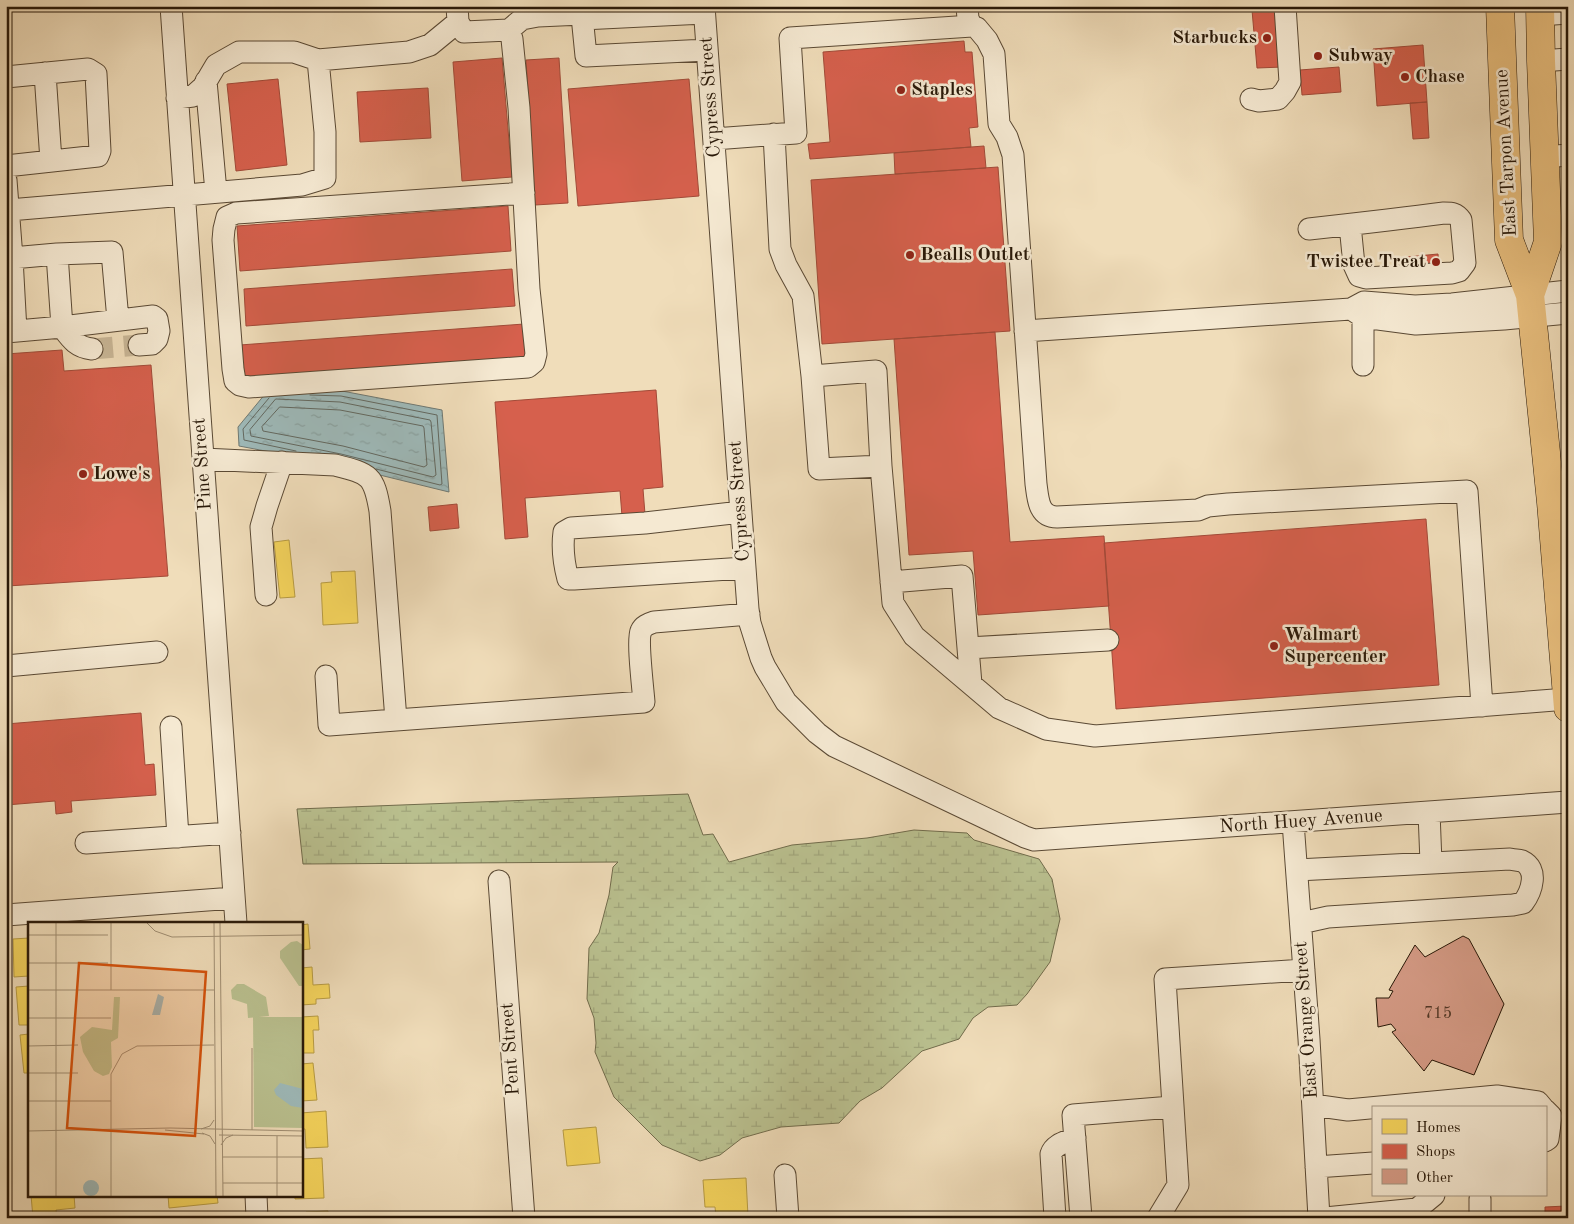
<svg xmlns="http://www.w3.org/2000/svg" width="1574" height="1224" viewBox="0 0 1574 1224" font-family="'Old Standard TT',serif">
	<defs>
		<pattern id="wetland-marsh" width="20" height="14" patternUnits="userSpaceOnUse" patternTransform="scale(1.25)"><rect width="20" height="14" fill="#bac190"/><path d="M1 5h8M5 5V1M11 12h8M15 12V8" fill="none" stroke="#a0a57b"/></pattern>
		<pattern id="water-ripples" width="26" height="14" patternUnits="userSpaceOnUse" patternTransform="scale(1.25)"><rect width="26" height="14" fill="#9ebaba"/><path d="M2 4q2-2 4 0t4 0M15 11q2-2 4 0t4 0" fill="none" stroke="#889f9e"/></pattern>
	</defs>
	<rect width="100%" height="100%" fill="#f0ddba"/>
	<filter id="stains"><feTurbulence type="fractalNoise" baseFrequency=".004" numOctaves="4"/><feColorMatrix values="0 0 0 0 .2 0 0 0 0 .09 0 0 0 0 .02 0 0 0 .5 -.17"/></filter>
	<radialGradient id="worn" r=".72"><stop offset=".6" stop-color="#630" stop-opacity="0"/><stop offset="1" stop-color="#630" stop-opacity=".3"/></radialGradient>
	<path fill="url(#wetland-marsh)" stroke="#716c4c" d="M 688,794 L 703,835 L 713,834 L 729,862 L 792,845 L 867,838 L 914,830 L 967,833 L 974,840 L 1039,859 L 1052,879 L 1060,919 L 1050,962 L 1027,994 L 1017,1005 L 988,1007 L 973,1018 L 959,1039 L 922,1051 L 882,1088 L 860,1101 L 839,1123 L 781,1127 L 742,1138 L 720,1155 L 700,1161 L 662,1145 L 614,1097 L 595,1052 L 596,1043 L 594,1018 L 587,999 L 589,948 L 599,933 L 609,895 L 613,867 L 618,862 L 303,864 L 297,809 Z"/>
	<path fill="url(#water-ripples)" stroke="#6f7973" d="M 270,388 L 342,391 L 442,410 L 449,492 L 339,465 L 239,446 L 238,427 Z"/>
	<path fill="#f6d55c" stroke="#b89c43" d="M 289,540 L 295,597 L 280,598 L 274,542 Z
		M 355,571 L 358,623 L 323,625 L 321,583 L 332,582 L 331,572 Z
		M 308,924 L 310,949 L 301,950 L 301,925 Z
		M 29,938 L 29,976 L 14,977 L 13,939 Z
		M 312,967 L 313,985 L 329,984 L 330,998 L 316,999 L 316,1004 L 301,1005 L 301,968 Z
		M 29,986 L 29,1025 L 19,1025 L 16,987 Z
		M 318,1016 L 319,1030 L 313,1030 L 314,1053 L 301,1053 L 301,1017 Z
		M 29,1034 L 29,1073 L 24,1073 L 20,1035 Z
		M 313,1063 L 317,1100 L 301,1101 L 301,1064 Z
		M 326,1111 L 328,1147 L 306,1148 L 305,1129 L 301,1129 L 301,1113 Z
		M 596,1127 L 600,1163 L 567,1166 L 563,1130 Z
		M 322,1158 L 324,1198 L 295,1199 L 295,1195 L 301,1195 L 301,1159 Z
		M 746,1178 L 748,1216 L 716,1217 L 715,1207 L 705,1207 L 703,1180 Z
		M 31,1195 L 74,1195 L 75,1208 L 56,1210 L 57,1218 L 33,1218 Z
		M 168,1195 L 217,1195 L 218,1203 L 169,1208 Z
		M 328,1211 L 328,1218 L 307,1218 L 306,1212 Z"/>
	<path fill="#d6604d" stroke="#a24a38" d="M 1278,8 L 1283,67 L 1257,68 L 1252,10 Z
		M 964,41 L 965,52 L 972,52 L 978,127 L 969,128 L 971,147 L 810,159 L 808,144 L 830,142 L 823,52 Z
		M 1423,45 L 1427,102 L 1377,106 L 1373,49 Z
		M 502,58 L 512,177 L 462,181 L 453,62 Z
		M 559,58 L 568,203 L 535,205 L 526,60 Z
		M 1339,67 L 1341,92 L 1302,95 L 1300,70 Z
		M 278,79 L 287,165 L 236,171 L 227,84 Z
		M 689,79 L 699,196 L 578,206 L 568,89 Z
		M 428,88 L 431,138 L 360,142 L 357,92 Z
		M 1427,102 L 1429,138 L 1413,139 L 1410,103 Z
		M 984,146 L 986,168 L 895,174 L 894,153 Z
		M 998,167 L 1010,331 L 822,344 L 811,180 Z
		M 508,206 L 511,251 L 240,271 L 237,226 Z
		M 1438,254 L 1439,267 L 1408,270 L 1407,257 Z
		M 512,269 L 515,306 L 246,326 L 244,289 Z
		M 524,324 L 526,362 L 242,382 L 240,345 Z
		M 995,332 L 1010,542 L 1104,536 L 1109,606 L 978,615 L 973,551 L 909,555 L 894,339 Z
		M 62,350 L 64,371 L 151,365 L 168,576 L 7,586 L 10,632 L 6,633 L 6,354 Z
		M 656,390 L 663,487 L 643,489 L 645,514 L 622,516 L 620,491 L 525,498 L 528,537 L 505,539 L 495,402 Z
		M 457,504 L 459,528 L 430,531 L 428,507 Z
		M 1426,519 L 1439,685 L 1116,709 L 1104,543 Z
		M 141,713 L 145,765 L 154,764 L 156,795 L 71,801 L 72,812 L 56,814 L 55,801 L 6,805 L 6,724 Z
		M 1566,1206 L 1566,1218 L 1545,1218 L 1545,1207 Z"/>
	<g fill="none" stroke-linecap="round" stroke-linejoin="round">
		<path stroke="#636961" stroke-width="1" d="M 310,395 L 341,396 L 437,415 L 442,484 L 440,485 L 376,469
			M 269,398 L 243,429 L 244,440 L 296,451
			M 276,399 L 340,402 L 430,420 L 431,422 L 436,475 L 433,477 L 341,454 L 251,436 L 250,430 Z
			M 280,407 L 340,410 L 423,426 L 424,428 L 427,465 L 424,467 L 343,446 L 263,431 L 262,427 Z"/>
	</g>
	<path fill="#d59b86" stroke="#281808" d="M 1463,936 L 1469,939 L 1504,1004 L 1474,1075 L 1432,1060 L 1424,1071 L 1392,1032 L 1396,1030 L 1391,1024 L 1378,1027 L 1376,998 L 1389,998 L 1393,991 L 1389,990 L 1415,945 L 1425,957 Z"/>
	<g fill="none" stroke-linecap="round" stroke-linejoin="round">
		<path stroke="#c8b696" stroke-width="21" stroke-dasharray="21 11" stroke-linecap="butt" d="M 92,349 L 139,345"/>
		<g stroke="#5a4934" stroke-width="23">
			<path id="minor" d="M 171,6 L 236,923
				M 457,6 L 458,22 L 464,32 L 509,30 L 512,39 L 519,108 L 529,289 L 536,354 L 534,362 L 528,367 L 249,387 L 240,385 L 235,381 L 233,369 L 223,240 L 224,229 L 227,217 L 236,213 L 524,193
				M 581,6 L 586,56 L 707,50
				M 704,6 L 748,609 L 750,623 L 761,658 L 765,667 L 786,702 L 817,733 L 834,746 L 1025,837 L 1034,840 L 1568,802
				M 967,6 L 968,19 L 972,26 L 977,28 L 987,40 L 994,54 L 999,124 L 1007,137 L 1013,155 L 1036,484 C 1038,498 1038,517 1057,517 L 1198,510 L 1208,506 L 1228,504 L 1467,491 L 1482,706
				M 1540,15 L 1568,13
				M 582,19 L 704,13
				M 509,30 L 522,19 L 538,16 L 582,14
				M 1541,61 L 1568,59
				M 45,73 L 51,161
				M 6,77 L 88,69 L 96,74 L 100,151 L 98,156 L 6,166
				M 206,81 L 216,192
				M 177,98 L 193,96 L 203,87 L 216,65 L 239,52 L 294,52 L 318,60 L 409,52 L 430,45 L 458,22
				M 1251,99 L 1259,101 L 1278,99 L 1285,91 L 1290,82 L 1285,6
				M 774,134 L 780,249 L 786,265 L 803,296 L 812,376 L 876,371 L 881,466 L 893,603 L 914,636 L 999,708 L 1046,729 L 1095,736 L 1567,699
				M 714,139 L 796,133 L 790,38 L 972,26
				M 1545,157 L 1568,155
				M 6,180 L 12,258 L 57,254 L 62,327 L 6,332
				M 9,210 L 302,185 L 325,178 L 325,132 L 318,60
				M 1309,229 C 1354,224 1399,219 1444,213 C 1452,213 1456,213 1461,220 L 1465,263 L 1459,271 L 1452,273 L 1366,278 L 1359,276 L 1354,265 L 1350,225
				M 57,254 L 112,252 L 118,320
				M 12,258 L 16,331
				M 1351,309 L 1363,317 L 1416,324 L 1504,319 L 1568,313
				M 1025,331 L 1351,309 L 1364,302 L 1415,306 L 1452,304 L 1568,291
				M 92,349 C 76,347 71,339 62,327 L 153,316 L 157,319 L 159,331 L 157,339 L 152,344 L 139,345
				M 1363,365 L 1363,317
				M 812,376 L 819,469 L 881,466
				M 203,459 L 335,465 C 370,474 374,475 380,511 L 396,720 L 644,702 C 643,689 637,640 641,631 C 643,626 648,624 654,622 L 749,614
				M 741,512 L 645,523 L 571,528 L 564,532 C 562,547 564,564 568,579 L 574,579 L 745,568
				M 891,582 L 962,576 L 971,684
				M 266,595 L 261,527 L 267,506 L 282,462
				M 968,648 L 1108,640
				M 6,666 L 157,652
				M 326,676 L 329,725 L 396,720
				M 171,727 L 178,837
				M 1429,812 L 1431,863
				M 1293,822 L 1309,1039 L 1319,1218
				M 86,843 L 230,833
				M 1297,870 L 1510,859 C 1513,860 1518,860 1522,861 C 1539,869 1532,891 1523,903 L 1513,905 L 1328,917 L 1301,923
				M 499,881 L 524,1218
				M 6,915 L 234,898
				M 1313,1105 L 1348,1110 L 1497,1096 L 1538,1102 L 1543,1108
				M 1545,1110 L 1551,1116 L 1548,1139 L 1545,1141
				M 1316,1167 L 1373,1163
				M 785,1175 L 788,1218
				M 256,1195 L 257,1218
				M 1480,1199 L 1480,1218
				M 1055,1218 L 1051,1154 C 1054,1144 1066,1142 1075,1138
				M 1081,1218 L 1073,1115 L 1172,1107
				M 1158,1218 L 1178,1185 L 1165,979 L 1304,970
				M 1325,1218 L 1417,1209 L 1434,1195"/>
		</g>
		<g stroke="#281808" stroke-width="29">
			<path id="major" d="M 1500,6 L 1509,240 L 1530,295 L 1551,502 L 1568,708
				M 1530,295 L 1548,242 L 1541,61 L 1540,6"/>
		</g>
		<use href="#minor" stroke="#f5e9d2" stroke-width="21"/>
		<use href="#major" stroke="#e8be7d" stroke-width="28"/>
	</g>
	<g fill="#8f2418" stroke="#f5e9d2" stroke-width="2">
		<circle cx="1267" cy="38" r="5"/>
		<circle cx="1318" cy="56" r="5"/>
		<circle cx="1405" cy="77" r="5"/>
		<circle cx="901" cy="90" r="5"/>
		<circle cx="910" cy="255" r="5"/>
		<circle cx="1436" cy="262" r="5"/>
		<circle cx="83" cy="474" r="5"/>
		<circle cx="1274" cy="646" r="5"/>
	</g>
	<g text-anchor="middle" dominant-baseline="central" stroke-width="5" stroke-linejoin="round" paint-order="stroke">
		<g font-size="16" fill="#533928">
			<text x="1438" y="1014">715</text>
		</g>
		<g font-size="19" font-weight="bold" fill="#281808" stroke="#f5e9d2" text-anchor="start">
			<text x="1257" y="38" text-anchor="end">Starbucks</text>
			<text x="1328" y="56">Subway</text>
			<text x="1415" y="77">Chase</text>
			<text x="911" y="90">Staples</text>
			<text x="920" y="255">Bealls Outlet</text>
			<text x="1426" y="262" text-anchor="end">Twistee Treat</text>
			<text x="93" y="474">Lowe's</text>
			<text x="1284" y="635">Walmart<tspan x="1284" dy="22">Supercenter</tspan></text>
		</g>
		<g font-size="19" fill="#281808" stroke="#f5e9d2">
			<text transform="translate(711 97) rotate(-94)">Cypress Street</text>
			<text transform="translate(1507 153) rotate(-93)">East Tarpon Avenue</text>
			<text transform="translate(203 464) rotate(-94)">Pine Street</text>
			<text transform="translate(740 501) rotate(-94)">Cypress Street</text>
			<text transform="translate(1301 822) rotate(-4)">North Huey Avenue</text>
			<text transform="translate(1307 1020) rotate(-94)">East Orange Street</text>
			<text transform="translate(511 1049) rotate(-94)">Pent Street</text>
		</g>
	</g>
	<g transform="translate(28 922)">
		<rect width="275" height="275" fill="#f0ddba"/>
		<path d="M 269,19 L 275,23 L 275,64 L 271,64 L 252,36 L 252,29 L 263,20 ZM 209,62 L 216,62 L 238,75 L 241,94 L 220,96 L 219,82 L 204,77 L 203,68 ZM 86,75 L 92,75 L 90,116 L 83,120 L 84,145 L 81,152 L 75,154 L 66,149 L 55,130 L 52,115 L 64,105 L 84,108 Z" fill="#bac190"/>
		<path d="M 225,95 L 275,95 L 275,206 L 226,205 Z" fill="#bac190"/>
		<path d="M 130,72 L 136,75 L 132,93 L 124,93 ZM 252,161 L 275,167 L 275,186 L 263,184 L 248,173 L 246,168 ZM55 266a8 8 0 1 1 16 0a8 8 0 1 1-16 0Z" fill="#9ebaba"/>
		<path fill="none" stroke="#a08e73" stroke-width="1" d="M 28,1 L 28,274M 119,1 L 127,9 L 144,15 L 275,13M 186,1 L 188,274M 192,1 L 195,274M 0,13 L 80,13M 0,41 L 80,41M 0,68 L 186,68M 83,68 L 83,1M 0,96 L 83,96M 0,124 L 50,123M 0,151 L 50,151M 0,179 L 83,179M 173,207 L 182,204 L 186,198M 137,208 L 176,212M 224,208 L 224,126M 0,209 L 142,206 L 275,209M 174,211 L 182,214 L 187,222M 191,213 L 275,214M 193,223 L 198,216 L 205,213M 194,235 L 275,235M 195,261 L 275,261M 83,274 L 83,152 L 94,132 L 109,124 L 186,123M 249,274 L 249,214"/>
		<path fill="#d5520c" fill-opacity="0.15" stroke="#d5520c" stroke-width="2.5" d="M 51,41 L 178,50 L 167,214 L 39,206 Z"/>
		<rect width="275" height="275" fill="none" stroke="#281808" stroke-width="2.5"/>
	</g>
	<rect width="1574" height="1224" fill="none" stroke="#f0ddba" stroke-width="25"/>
	<rect x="8" y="8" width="1559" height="1209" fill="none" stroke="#281808" stroke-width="2.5"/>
	<rect x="12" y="12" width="1549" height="1199" fill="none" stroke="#281808"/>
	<rect x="1372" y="1106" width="175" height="90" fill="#f5e9d2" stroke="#a39581"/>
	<rect x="1382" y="1119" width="25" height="15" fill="#f6d55c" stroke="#a39581"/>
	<text x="1416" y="1132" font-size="15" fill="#281808">Homes</text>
	<rect x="1382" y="1144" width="25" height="15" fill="#d6604d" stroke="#a39581"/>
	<text x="1416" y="1156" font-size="15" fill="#281808">Shops</text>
	<rect x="1382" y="1169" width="25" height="15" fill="#d59b86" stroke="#a39581"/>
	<text x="1416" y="1182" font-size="15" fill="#281808">Other</text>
	<rect width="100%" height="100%" filter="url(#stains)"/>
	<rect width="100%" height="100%" fill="url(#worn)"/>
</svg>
